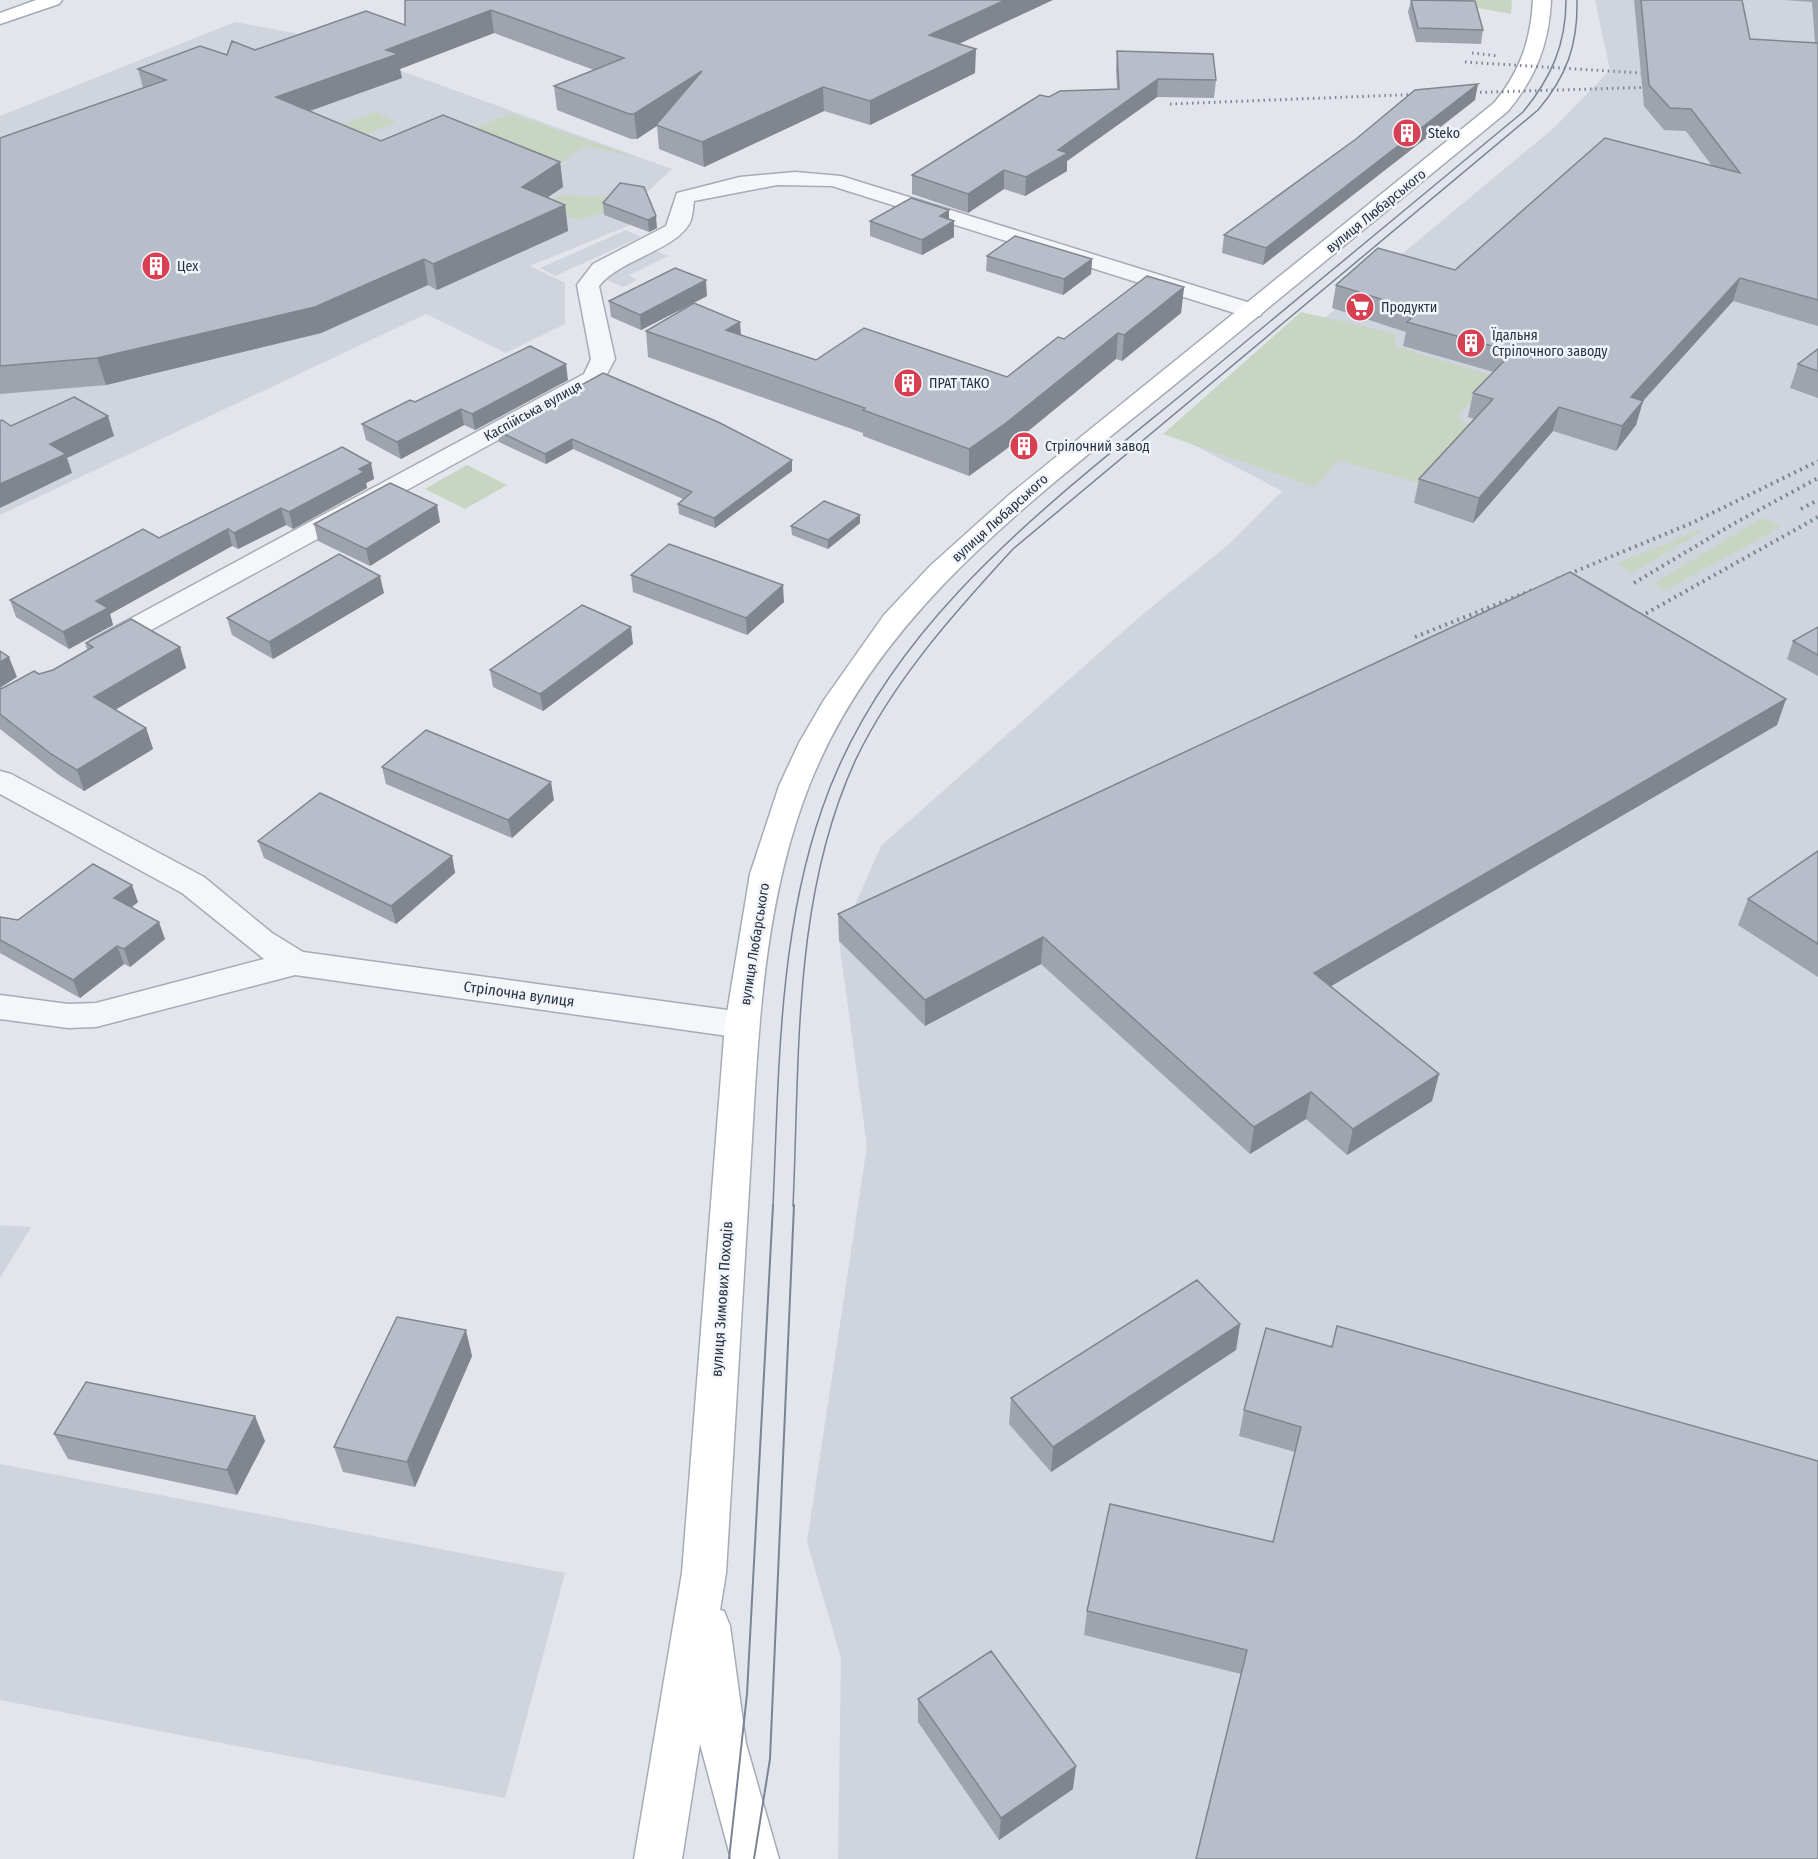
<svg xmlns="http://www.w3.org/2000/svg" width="1818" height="1859" viewBox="0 0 1818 1859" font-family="'Fira Sans Condensed',sans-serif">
	<rect width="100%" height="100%" fill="#e2e5eb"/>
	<path fill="#cfd4dd" d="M 1595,0 L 1818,0 L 1818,1859 L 838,1859 L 841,1658 L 807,1542 L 867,1146 L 839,941 L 881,846 L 1143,614 L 1228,545 L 1282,491 L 1180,438 L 1555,127 L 1610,70 Z
		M 235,22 L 299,34 L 672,169 L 645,194 L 653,204 L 626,213 L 635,223 L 530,266 L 565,283 L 565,324 L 506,353 L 426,314 L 0,515 L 0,116 Z
		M 626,230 L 641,237 L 555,276 L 540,268 Z
		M 654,250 L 668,256 L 629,275 L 637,280 L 623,287 L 599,276 Z
		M 0,1225 L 31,1227 L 0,1278 Z
		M 0,1464 L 565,1573 L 505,1798 L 0,1700 Z"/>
	<path fill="#c7d5c2" d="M 1433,0 L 1512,0 L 1511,14 Z
		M 375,112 L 396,122 L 355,140 L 333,128 Z
		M 511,114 L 636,157 L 584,146 L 557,165 L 470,130 Z
		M 561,195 L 612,197 L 604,212 L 579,220 L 543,207 Z
		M 1301,312 L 1395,334 L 1395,346 L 1496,377 L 1460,412 L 1459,421 L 1471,425 L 1418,483 L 1338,460 L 1315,487 L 1163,434 Z
		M 467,465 L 507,485 L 465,509 L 425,489 Z
		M 1762,518 L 1781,527 L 1666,590 L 1653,584 Z
		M 1699,530 L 1702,531 L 1632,573 L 1616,564 Z"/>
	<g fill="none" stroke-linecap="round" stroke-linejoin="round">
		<g stroke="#a6acb6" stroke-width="3">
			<path id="minor" d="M 795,172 L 841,176 L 1260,306 L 1263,311 L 1260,316 L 1244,316 L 832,186 L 777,185 L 694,201 C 693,207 693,214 691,220 C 679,250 621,258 599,286 L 615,359 L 602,383 L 111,652 L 101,654 L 91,652 L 87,646 L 91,640 L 584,374 L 591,359 L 577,285 L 593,264 L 666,226 L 677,193 L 740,177 Z
				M 0,771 L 11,774 L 204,877 L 272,933 L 303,952 L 742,1012 L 754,1016 L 759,1025 L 754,1034 L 742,1038 L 295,975 L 96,1027 L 68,1028 L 0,1019 L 0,995 L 68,1004 L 96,1003 L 264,959 L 182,893 L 0,794 Z"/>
		</g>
		<g stroke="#a6acb6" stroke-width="3">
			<path id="secondary" d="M 1533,0 L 1551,0 C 1549,44 1536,77 1508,111 C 1400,200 1292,288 1184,377 C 1041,494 879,608 809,786 C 761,908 758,1043 750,1173 C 742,1306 734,1440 726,1573 L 720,1610 L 724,1611 L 730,1626 L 746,1744 L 779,1859 L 731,1859 L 700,1744 L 682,1859 L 634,1859 L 682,1573 L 725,1025 L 750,874 L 779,786 L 799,743 L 824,700 L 884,615 L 930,566 L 1009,495 L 1494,103 C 1520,72 1531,40 1533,0 Z"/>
		</g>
		<g stroke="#a0a9b8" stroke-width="3">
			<path id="primary" d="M 36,0 L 62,0 L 59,4 L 0,24 L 0,13 Z"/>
		</g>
		<use href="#minor" fill="#f5f6f9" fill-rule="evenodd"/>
		<use href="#secondary" fill="#fff" fill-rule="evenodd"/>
		<use href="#primary" fill="#fff" fill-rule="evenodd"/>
		<path stroke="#7a8496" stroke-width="1.5" d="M 773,1206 C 779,1073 778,936 822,809 C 887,619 1055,500 1203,377 C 1310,289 1416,200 1523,112 C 1551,78 1566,45 1566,0
			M 793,1206 C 800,1058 792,897 856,759 C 894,680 954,613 1013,549 L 1538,110 C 1567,76 1578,44 1577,0"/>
		<path stroke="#7a8496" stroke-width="2" d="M 729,1859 L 747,1694 L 773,1205
			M 754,1859 L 770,1759 L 794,1205"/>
		<path stroke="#7a8496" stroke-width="3" stroke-dasharray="1.5 4" stroke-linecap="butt" d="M 1472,53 L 1499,56
			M 1465,62 L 1656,74
			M 1458,93 L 1659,87
			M 1170,104 L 1425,94"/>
		<path stroke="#7a8496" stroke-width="4" stroke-dasharray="2 4.5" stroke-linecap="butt" d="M 1801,509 L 1818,500
			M 1557,579 L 1694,522 L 1818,461
			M 1634,583 L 1733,524 L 1818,478
			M 1629,623 L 1818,517
			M 1415,637 L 1535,589"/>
	</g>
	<path fill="#9ea3ad" d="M 405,0 L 959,44 L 975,73 L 870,125 L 824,111 L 704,167 L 659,149 L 657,126 L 637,139 L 631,139 L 557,110 L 554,86 L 594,70 L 494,33 L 400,69 L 402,78 L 310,111 L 381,141 L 560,162 L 563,187 L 547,198 L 565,205 L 568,231 L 437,290 L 428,285 L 321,333 L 106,385 L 0,394 L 0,138 L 143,88 L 138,69 L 227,55 L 405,25 Z
		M 1411,0 L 1451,0 L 1483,30 L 1481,44 L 1416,42 L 1408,12 Z
		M 1634,0 L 1742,0 L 1750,39 L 1815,43 L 1812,2 L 1784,0 L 1818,0 L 1818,326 L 1733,301 L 1643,401 L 1636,425 L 1616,451 L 1553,431 L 1473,523 L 1414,503 L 1419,479 L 1475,419 L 1468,417 L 1473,393 L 1494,372 L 1403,346 L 1406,332 L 1332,308 L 1336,285 L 1455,270 L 1712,166 L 1686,131 L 1664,130 L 1644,106 Z
		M 1117,51 L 1216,80 L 1214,98 L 1157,97 L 1067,161 L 1067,171 L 1025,196 L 1004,189 L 968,213 L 912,194 L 912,175 L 1117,89 L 1116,69 Z
		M 1475,100 L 1263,265 L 1222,253 L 1224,235 L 1356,139 Z
		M 620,183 L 657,228 L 649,232 L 604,215 L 603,203 Z
		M 949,220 L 954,221 L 954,237 L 922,255 L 870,236 L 870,221 Z
		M 987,256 L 1092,259 L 1091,274 L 1063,295 L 986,271 Z
		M 1184,287 L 1181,313 L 1122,361 L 1116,359 L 1005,450 L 969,476 L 863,436 L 863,433 L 648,357 L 646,331 L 741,335 L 816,360 L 1007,377 L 1064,339 Z
		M 707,296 L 641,330 L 611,317 L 609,301 Z
		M 1818,349 L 1818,398 L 1790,388 L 1798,364 Z
		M 568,380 L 475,430 L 464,425 L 401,459 L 366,440 L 362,424 L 415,402 Z
		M 498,431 L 792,460 L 792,471 L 715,528 L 679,514 L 678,504 L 683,499 L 573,449 L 546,464 L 499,442 Z
		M 371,463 L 374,479 L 366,483 L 367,488 L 293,529 L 286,525 L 238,549 L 232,546 L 110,614 L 113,625 L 69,649 L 16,617 L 10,600 L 159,538 Z
		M 440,522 L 370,566 L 318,541 L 314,524 Z
		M 860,523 L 828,549 L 792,535 L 791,526 Z
		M 631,575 L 784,602 L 747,635 L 633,592 Z
		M 384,593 L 273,659 L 232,635 L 227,618 Z
		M 1818,627 L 1818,676 L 1787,659 L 1793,641 Z
		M 86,643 L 180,647 L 186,668 L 115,710 L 146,728 L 153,749 L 84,791 L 59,775 L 0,729 L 0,689 L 39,674 L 53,670 L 88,650 Z
		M 633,644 L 543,711 L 493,687 L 490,670 Z
		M 1786,699 L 1777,725 L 1331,986 L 1439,1074 L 1432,1101 L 1347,1155 L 1306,1119 L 1250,1154 L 1041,964 L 925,1026 L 839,941 L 838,914 Z
		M 382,767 L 554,800 L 512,838 L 386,784 Z
		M 258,841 L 452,856 L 455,873 L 396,924 L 264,858 Z
		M 1818,851 L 1818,977 L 1738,925 L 1748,899 Z
		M 138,902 L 132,907 L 165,939 L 130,967 L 124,964 L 80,998 L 0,953 L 0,917 L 18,920 Z
		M 1240,1324 L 1236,1350 L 1051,1472 L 1009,1424 L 1011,1398 Z
		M 1332,1347 L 1818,1461 L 1241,1674 L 1084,1635 L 1087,1611 L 1273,1542 L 1295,1452 L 1239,1436 L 1244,1410 Z
		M 472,1356 L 415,1487 L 343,1472 L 334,1447 Z
		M 54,1434 L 265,1441 L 237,1495 L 68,1459 Z
		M 918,1699 L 1073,1789 L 999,1840 L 918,1722 Z"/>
	<path fill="#81858d" d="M 1005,0 L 1053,0 L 929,58 L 929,35 Z
		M 491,10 L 494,33 L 400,69 L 402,78 L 281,121 L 276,97 L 386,50 Z
		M 976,49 L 975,73 L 870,125 L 870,101 Z
		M 702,71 L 703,95 L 637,139 L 634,114 Z
		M 1158,79 L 1157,97 L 1067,161 L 1067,171 L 1025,196 L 1026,177 L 1058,150 Z
		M 1478,84 L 1475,100 L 1263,265 L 1266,248 Z
		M 823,87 L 824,111 L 704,167 L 702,142 Z
		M 560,162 L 563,187 L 525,212 L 522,187 Z
		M 1004,170 L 1004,189 L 968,213 L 968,194 Z
		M 565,205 L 568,231 L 437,290 L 433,264 Z
		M 949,210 L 949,224 L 954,221 L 954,237 L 922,255 L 922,240 L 940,216 Z
		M 656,216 L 657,228 L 649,232 L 648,220 Z
		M 424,259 L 428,285 L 321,333 L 106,385 L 97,358 Z
		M 1092,259 L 1091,274 L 1063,295 L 1064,279 Z
		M 1740,278 L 1733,301 L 1624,422 L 1631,397 Z
		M 706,280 L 707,296 L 641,330 L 640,315 Z
		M 1184,287 L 1181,313 L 1122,361 L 1124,335 Z
		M 740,322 L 742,348 L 726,330 Z
		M 1118,333 L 1116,359 L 1005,450 L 969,476 L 969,449 Z
		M 566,364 L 568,380 L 475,430 L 472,414 Z
		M 1643,401 L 1636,425 L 1616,451 L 1622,426 Z
		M 1559,407 L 1553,431 L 1473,523 L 1479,498 Z
		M 461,409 L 464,425 L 401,459 L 397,442 Z
		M 108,416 L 114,436 L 67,458 L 72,473 L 0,508 L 0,484 L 50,444 Z
		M 572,439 L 573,449 L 546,464 L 545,454 Z
		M 792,460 L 792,471 L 715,528 L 714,518 Z
		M 371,463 L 374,479 L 366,483 L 367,488 L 293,529 L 289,512 L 359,469 Z
		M 437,505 L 440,522 L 370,566 L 366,549 Z
		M 281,508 L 286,525 L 238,549 L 234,533 Z
		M 860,515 L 860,523 L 828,549 L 828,540 Z
		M 228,529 L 232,546 L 110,614 L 113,625 L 69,649 L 63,632 L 96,601 Z
		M 380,576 L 384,593 L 273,659 L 269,642 Z
		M 783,585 L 784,602 L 747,635 L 746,618 Z
		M 631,627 L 633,644 L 543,711 L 540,694 Z
		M 180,647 L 186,668 L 101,718 L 94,697 Z
		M 9,657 L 17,677 L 0,688 L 0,662 Z
		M 1786,699 L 1777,725 L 1309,999 L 1314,973 Z
		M 146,728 L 153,749 L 84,791 L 77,770 Z
		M 551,782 L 554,800 L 512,838 L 508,820 Z
		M 452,856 L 455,873 L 396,924 L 391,906 Z
		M 132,885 L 138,902 L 121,915 L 114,898 Z
		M 159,922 L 165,939 L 130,967 L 124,949 Z
		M 1043,937 L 1041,964 L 925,1026 L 925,1000 Z
		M 117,946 L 124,964 L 80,998 L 73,980 Z
		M 1439,1074 L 1432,1101 L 1347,1155 L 1353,1129 Z
		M 1311,1092 L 1306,1119 L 1250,1154 L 1254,1127 Z
		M 1240,1324 L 1236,1350 L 1051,1472 L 1053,1447 Z
		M 466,1330 L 472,1356 L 415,1487 L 407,1462 Z
		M 255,1416 L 265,1441 L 237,1495 L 227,1470 Z
		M 1076,1766 L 1073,1789 L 999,1840 L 1001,1818 Z"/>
	<path fill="#b8bec9" stroke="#81858d" stroke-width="1.5" d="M 405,0 L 1005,0 L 929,35 L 976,49 L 870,101 L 823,87 L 702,142 L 656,125 L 702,71 L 634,114 L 629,114 L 554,86 L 624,58 L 491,10 L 386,50 L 398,54 L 276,97 L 381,141 L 443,115 L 560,162 L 522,187 L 565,205 L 433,264 L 424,259 L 315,307 L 97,358 L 0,366 L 0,138 L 166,80 L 138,69 L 200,46 L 227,55 L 232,41 L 255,50 L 366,11 L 405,25 Z
		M 1411,0 L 1475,1 L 1483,30 L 1418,28 Z
		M 1641,0 L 1742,0 L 1750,39 L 1818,43 L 1818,300 L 1740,278 L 1631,397 L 1643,401 L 1622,426 L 1559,407 L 1479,498 L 1419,479 L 1493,399 L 1473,393 L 1513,352 L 1407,322 L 1419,311 L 1336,285 L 1378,248 L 1455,270 L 1605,138 L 1740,173 L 1691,109 L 1670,108 L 1649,85 Z
		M 1117,51 L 1213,54 L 1216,80 L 1158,79 L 1058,150 L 1068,153 L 1026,177 L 1004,170 L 968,194 L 912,175 L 1040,95 L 1049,97 L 1060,91 L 1119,89 Z
		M 1478,84 L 1266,248 L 1224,235 L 1356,139 L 1415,90 Z
		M 620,183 L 644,187 L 656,216 L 648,220 L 603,203 Z
		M 911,198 L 949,210 L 940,216 L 954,221 L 922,240 L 870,221 Z
		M 1015,236 L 1092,259 L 1064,279 L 987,256 Z
		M 675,268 L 706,280 L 640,315 L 609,301 Z
		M 1147,276 L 1184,287 L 1124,335 L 1118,333 L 1006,423 L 969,449 L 863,410 L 865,408 L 646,331 L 694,303 L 740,322 L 726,330 L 816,360 L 864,328 L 1007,377 L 1058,337 L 1064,339 Z
		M 530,346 L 566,364 L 472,414 L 461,409 L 397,442 L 362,424 L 410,400 L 415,402 Z
		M 1818,349 L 1818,371 L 1798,364 Z
		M 603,373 L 718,422 L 792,460 L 714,518 L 678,504 L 692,492 L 572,439 L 545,454 L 498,431 Z
		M 74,397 L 108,416 L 50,444 L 66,454 L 0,484 L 0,421 L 2,420 L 11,426 Z
		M 342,447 L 371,463 L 359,469 L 364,472 L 289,512 L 281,508 L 234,533 L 228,529 L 96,601 L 108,608 L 63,632 L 10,600 L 143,529 L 159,538 Z
		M 390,483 L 437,505 L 366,549 L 314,524 Z
		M 824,501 L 860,515 L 828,540 L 791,526 Z
		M 669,544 L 783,585 L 746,618 L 631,575 Z
		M 339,554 L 380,576 L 269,642 L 227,618 Z
		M 1570,572 L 1786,699 L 1314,973 L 1439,1074 L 1353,1129 L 1311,1092 L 1254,1127 L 1043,937 L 925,1000 L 838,914 Z
		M 582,605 L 631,627 L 540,694 L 490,670 Z
		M 131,619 L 180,647 L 94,697 L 146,728 L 77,770 L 51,754 L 0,714 L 0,689 L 3,688 L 34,671 L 39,674 L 53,670 L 93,647 L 86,643 Z
		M 1818,627 L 1818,655 L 1793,641 Z
		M 0,651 L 9,657 L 0,662 Z
		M 426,730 L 551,782 L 508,820 L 382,767 Z
		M 320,793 L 452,856 L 391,906 L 258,841 Z
		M 1818,851 L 1818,944 L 1748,899 Z
		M 93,864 L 132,885 L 114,898 L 159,922 L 124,949 L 117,946 L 73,980 L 0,940 L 0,917 L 18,920 Z
		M 1197,1280 L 1240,1324 L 1053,1447 L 1011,1398 Z
		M 397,1317 L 466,1330 L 407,1462 L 334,1447 Z
		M 1337,1326 L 1818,1461 L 1818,1859 L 1196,1859 L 1247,1650 L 1087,1611 L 1110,1504 L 1273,1542 L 1301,1427 L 1244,1410 L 1266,1328 L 1332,1347 Z
		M 86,1382 L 255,1416 L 227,1470 L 54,1434 Z
		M 991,1651 L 1076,1766 L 1001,1818 L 918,1699 Z"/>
	<defs>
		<g id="building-disc" transform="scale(1.5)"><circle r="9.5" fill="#d74053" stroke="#f1f4f8"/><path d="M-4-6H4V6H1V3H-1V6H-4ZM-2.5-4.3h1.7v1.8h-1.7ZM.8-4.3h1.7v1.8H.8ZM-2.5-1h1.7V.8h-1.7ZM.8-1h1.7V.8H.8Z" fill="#fff"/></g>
		<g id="supermarket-disc" transform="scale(1.5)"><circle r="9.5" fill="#d74053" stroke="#f1f4f8"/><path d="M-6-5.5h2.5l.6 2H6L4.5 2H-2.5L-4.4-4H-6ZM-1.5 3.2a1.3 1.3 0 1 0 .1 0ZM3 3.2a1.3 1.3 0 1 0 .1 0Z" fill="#fff"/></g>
	</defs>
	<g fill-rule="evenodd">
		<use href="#building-disc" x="1407" y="133"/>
		<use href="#building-disc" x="156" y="266"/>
		<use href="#supermarket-disc" x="1360" y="307"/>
		<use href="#building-disc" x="1471" y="343"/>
		<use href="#building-disc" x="908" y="383"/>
		<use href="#building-disc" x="1024" y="446"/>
	</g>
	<g text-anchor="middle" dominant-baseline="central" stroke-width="5" stroke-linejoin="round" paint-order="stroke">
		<g font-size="14" fill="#283244" stroke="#f1f4f8" text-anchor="start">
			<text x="1428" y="133">Steko</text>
			<text x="177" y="266">Цех</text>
			<text x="1381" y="307">Продукти</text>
			<text x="1492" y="335">Їдальня<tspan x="1492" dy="16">Стрілочного заводу</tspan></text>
			<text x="929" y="383">ПРАТ ТАКО</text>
			<text x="1045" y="446">Стрілочний завод</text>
		</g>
		<g font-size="14" fill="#283244" stroke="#f1f4f8">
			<text transform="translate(1376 211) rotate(-39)">вулиця Любарського</text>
			<text transform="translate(533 411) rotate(-29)">Каспійська вулиця</text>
			<text transform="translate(1000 518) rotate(-42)">вулиця Любарського</text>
			<text transform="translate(755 944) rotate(-81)">вулиця Любарського</text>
		</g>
		<g font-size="15" fill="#283244" stroke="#f1f4f8">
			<text transform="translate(519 994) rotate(8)">Стрілочна вулиця</text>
			<text transform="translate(722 1299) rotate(-86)">вулиця Зимових Походів</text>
		</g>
	</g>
</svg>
